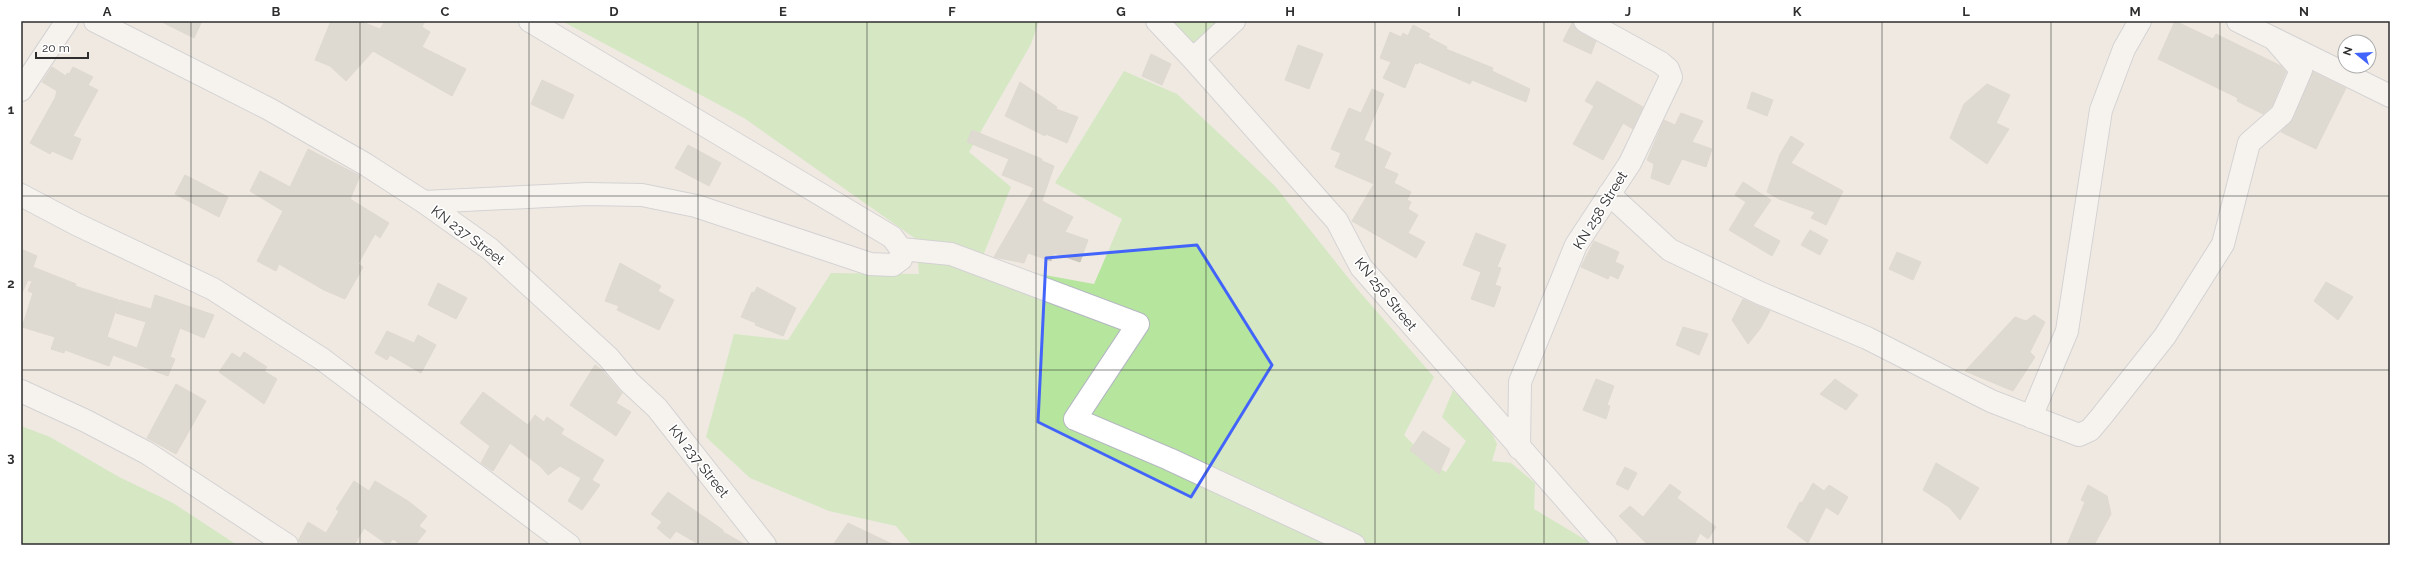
<svg xmlns="http://www.w3.org/2000/svg" width="2411" height="566" viewBox="0 0 2411 566" font-family="Raleway,sans-serif">
	<rect width="100%" height="100%" fill="#efe9e1"/>
	<path fill="#b6e59e" d="M 562,21 L 1039,21 L 1031,44 L 969,152 L 1011,187 L 980,263 L 1094,284 L 1122,219 L 1055,183 L 1124,71 L 1177,94 L 1275,186 L 1358,290 L 1434,377 L 1404,435 L 1432,464 L 1446,472 L 1466,441 L 1442,417 L 1453,390 L 1489,427 L 1497,444 L 1492,461 L 1511,463 L 1535,483 L 1534,509 L 1594,545 L 912,545 L 896,526 L 829,511 L 750,478 L 706,437 L 734,334 L 788,340 L 831,273 L 919,274 L 916,239 L 744,118 Z
		M 1167,21 L 1226,21 L 1196,50 Z
		M 21,426 L 50,437 L 119,477 L 173,503 L 237,545 L 21,545 Z"/>
	<path fill="#cbc7bf" stroke="#cbc5ba" d="M 160,21 L 202,21 L 194,38 Z
		M 331,21 L 360,21 L 380,29 L 385,21 L 425,21 L 422,27 L 430,32 L 422,47 L 466,69 L 452,96 L 373,51 L 346,81 L 330,66 L 315,60 Z
		M 1573,21 L 1579,32 L 1596,41 L 1591,54 L 1563,41 Z
		M 2175,21 L 2213,39 L 2216,34 L 2281,66 L 2286,72 L 2272,106 L 2263,114 L 2237,101 L 2238,98 L 2158,59 Z
		M 1413,25 L 1430,34 L 1428,37 L 1447,47 L 1446,49 L 1493,68 L 1492,71 L 1530,89 L 1526,102 L 1472,80 L 1470,84 L 1419,62 L 1418,64 L 1415,63 L 1405,88 L 1383,78 L 1391,62 L 1380,58 L 1390,32 L 1401,37 L 1403,33 L 1408,36 Z
		M 1298,45 L 1323,54 L 1309,89 L 1285,80 Z
		M 1151,54 L 1171,64 L 1162,85 L 1142,76 Z
		M 52,67 L 66,76 L 67,73 L 69,74 L 73,67 L 93,77 L 88,85 L 98,90 L 73,136 L 81,139 L 72,160 L 52,151 L 50,154 L 30,143 L 55,98 L 57,91 L 42,82 Z
		M 2313,72 L 2346,88 L 2316,149 L 2281,132 L 2293,119 Z
		M 542,80 L 574,95 L 563,119 L 531,104 Z
		M 1597,81 L 1643,107 L 1633,129 L 1623,123 L 1603,160 L 1573,144 L 1594,106 L 1585,101 Z
		M 1020,82 L 1057,107 L 1056,109 L 1078,117 L 1067,143 L 1046,134 L 1045,136 L 1005,116 Z
		M 1987,84 L 2010,95 L 1996,123 L 2009,129 L 1987,164 L 1950,138 L 1964,104 Z
		M 1372,89 L 1384,94 L 1364,140 L 1391,153 L 1384,168 L 1398,174 L 1394,183 L 1411,192 L 1407,200 L 1411,202 L 1408,209 L 1418,215 L 1408,233 L 1425,242 L 1416,258 L 1352,221 L 1374,184 L 1335,167 L 1341,153 L 1331,149 L 1349,108 L 1361,113 Z
		M 1752,92 L 1773,100 L 1767,116 L 1747,108 Z
		M 1681,113 L 1703,121 L 1692,142 L 1712,149 L 1706,167 L 1682,159 L 1669,185 L 1651,178 L 1654,164 L 1647,160 L 1664,120 L 1675,125 Z
		M 972,130 L 1042,159 L 1042,161 L 1054,166 L 1042,201 L 1073,217 L 1065,232 L 1088,240 L 1080,262 L 1054,253 L 1051,261 L 1028,253 L 1024,263 L 994,257 L 1034,188 L 1002,175 L 1009,159 L 967,142 Z
		M 1791,136 L 1804,144 L 1791,163 L 1843,191 L 1826,225 L 1811,218 L 1815,212 L 1779,199 L 1767,192 L 1780,154 Z
		M 688,145 L 721,163 L 709,186 L 675,168 Z
		M 308,149 L 360,176 L 350,199 L 389,223 L 380,238 L 375,234 L 358,264 L 363,267 L 345,299 L 324,290 L 279,264 L 276,271 L 257,261 L 283,211 L 250,191 L 260,171 L 290,187 Z
		M 185,175 L 228,197 L 219,217 L 175,194 Z
		M 1743,182 L 1771,200 L 1753,226 L 1780,241 L 1772,256 L 1729,230 L 1746,202 L 1735,195 Z
		M 1810,230 L 1828,240 L 1820,255 L 1801,245 Z
		M 1476,233 L 1506,245 L 1497,267 L 1501,268 L 1495,285 L 1501,287 L 1494,307 L 1471,299 L 1481,272 L 1463,265 Z
		M 1594,241 L 1619,252 L 1615,262 L 1624,266 L 1618,279 L 1610,275 L 1608,279 L 1581,267 Z
		M 21,249 L 37,256 L 33,267 L 76,284 L 75,286 L 119,300 L 107,337 L 137,348 L 146,322 L 116,313 L 120,300 L 151,309 L 155,295 L 214,315 L 204,338 L 180,328 L 170,357 L 175,359 L 168,376 L 113,355 L 109,366 L 65,350 L 64,353 L 51,349 L 55,337 L 22,327 L 33,293 L 28,291 L 32,281 L 28,280 L 21,295 Z
		M 1897,252 L 1921,262 L 1913,280 L 1889,269 Z
		M 620,263 L 661,286 L 658,291 L 674,300 L 659,330 L 617,310 L 619,306 L 605,301 Z
		M 2326,282 L 2353,297 L 2338,320 L 2314,301 Z
		M 438,283 L 467,298 L 456,319 L 428,305 Z
		M 757,287 L 796,308 L 783,336 L 755,325 L 756,323 L 741,317 L 752,292 L 754,293 Z
		M 1743,299 L 1770,311 L 1760,329 L 1748,344 L 1732,320 Z
		M 2034,315 L 2045,322 L 2030,352 L 2035,357 L 2013,391 L 1965,371 L 2015,317 L 2026,321 Z
		M 1683,327 L 1708,334 L 1699,355 L 1676,345 Z
		M 387,331 L 414,343 L 418,335 L 436,345 L 421,373 L 390,355 L 387,360 L 375,353 Z
		M 244,352 L 267,367 L 264,371 L 277,379 L 264,404 L 219,372 L 232,353 L 240,358 Z
		M 595,365 L 602,370 L 622,393 L 616,403 L 631,412 L 616,436 L 570,405 Z
		M 1596,379 L 1614,386 L 1607,405 L 1610,406 L 1606,419 L 1583,410 Z
		M 1835,379 L 1858,395 L 1846,410 L 1820,394 Z
		M 176,384 L 206,401 L 176,454 L 147,438 Z
		M 483,392 L 528,425 L 535,415 L 544,422 L 547,417 L 564,429 L 561,434 L 604,460 L 592,480 L 600,485 L 582,510 L 568,501 L 581,478 L 560,466 L 548,475 L 541,467 L 510,443 L 493,471 L 481,463 L 490,446 L 460,423 Z
		M 1423,431 L 1450,449 L 1439,474 L 1410,450 Z
		M 1936,463 L 1979,488 L 1960,520 L 1949,507 L 1923,490 Z
		M 1625,467 L 1637,473 L 1628,490 L 1616,484 Z
		M 354,481 L 369,491 L 375,481 L 408,501 L 427,516 L 419,526 L 426,531 L 415,545 L 401,545 L 393,539 L 388,545 L 364,528 L 354,545 L 306,545 L 298,541 L 308,522 L 326,533 L 339,511 L 336,509 Z
		M 1813,483 L 1824,491 L 1829,485 L 1848,497 L 1838,515 L 1826,507 L 1808,543 L 1787,527 L 1800,502 L 1802,503 Z
		M 1670,484 L 1681,492 L 1677,498 L 1716,527 L 1708,539 L 1700,533 L 1694,545 L 1648,545 L 1619,516 L 1630,506 L 1643,517 Z
		M 2088,485 L 2107,496 L 2111,514 L 2094,545 L 2067,545 L 2085,502 L 2081,500 Z
		M 668,492 L 723,530 L 723,532 L 746,545 L 700,545 L 676,531 L 670,539 L 657,528 L 662,522 L 651,514 Z
		M 848,523 L 894,545 L 833,545 Z"/>
	<g fill="none" stroke-linecap="round" stroke-linejoin="round">
		<g stroke="#b4b7c1" stroke-width="24">
			<path id="minor" d="M 95,21 L 269,109 L 365,164 L 424,202 L 490,249 L 608,357 L 629,382 L 657,408 L 765,545
				M 1157,21 L 1193,59 L 1337,221 L 1361,267 L 1606,545
				M 2238,21 L 2390,96
				M 1193,59 L 1234,21
				M 21,90 L 67,21
				M 1609,194 L 1670,250 L 1760,293 L 1867,338 L 1991,401 L 2079,435 L 2090,430 L 2101,417 L 2165,336 L 2223,244 L 2249,143 L 2282,114 L 2301,70 L 2274,39
				M 21,195 L 76,224 L 213,289 L 322,359 L 569,545
				M 424,202 L 587,194 L 642,195 L 696,206 L 870,264 L 893,265 L 901,259 L 901,249 L 892,237 L 530,21
				M 901,249 L 951,254 L 1138,324 L 1075,419 L 1169,459 L 1354,545
				M 21,391 L 86,421 L 147,453 L 287,545
				M 2031,417 L 2067,331 L 2101,110 L 2124,49 L 2140,21
				M 1519,448 L 1520,382 L 1576,245 L 1630,163 L 1671,77 L 1668,69 L 1661,63 L 1585,21"/>
		</g>
		<use href="#minor" stroke="#fff" stroke-width="22"/>
	</g>
	<path d="M0 0H2411V566H0ZM 1197,245 L 1272,365 L 1191,497 L 1038,422 L 1046,258 Z" fill="#efe9e1" fill-opacity=".55" fill-rule="evenodd"/>
	<path fill="none" stroke="#4264fb" stroke-width="3" stroke-linejoin="round" d="M 1197,245 L 1272,365 L 1191,497 L 1038,422 L 1046,258 Z"/>
	<path fill="none" stroke="#2e2e2e" stroke-width="1" stroke-opacity="0.55" d="M 191,21 L 191,545M 360,21 L 360,545M 529,21 L 529,545M 698,21 L 698,545M 867,21 L 867,545M 1036,21 L 1036,545M 1206,21 L 1206,545M 1375,21 L 1375,545M 1544,21 L 1544,545M 1713,21 L 1713,545M 1882,21 L 1882,545M 2051,21 L 2051,545M 2220,21 L 2220,545M 21,196 L 2390,196M 21,370 L 2390,370"/>
	<g text-anchor="middle" dominant-baseline="central" stroke-width="3.5" stroke-linejoin="round" paint-order="stroke">
		<g font-size="14" fill="#2e2e2e" stroke="#fff">
			<text transform="translate(1600 210) rotate(-58)">KN 258 Street</text>
			<text transform="translate(468 235) rotate(37)">KN 237 Street</text>
			<text transform="translate(1386 294) rotate(51)">KN 256 Street</text>
			<text transform="translate(699 461) rotate(52)">KN 237 Street</text>
		</g>
	</g>
	<rect width="2411" height="566" fill="none" stroke="#ffffff" stroke-width="44"/>
	<g transform="translate(2357 54) rotate(288)"><circle r="19" fill="#ffffff" stroke="#ababab"/>
	<path d="M0-3L7 15L0 10L-7 15Z" fill="#4264fb"/>
	<text y="-6" font-size="11" font-weight="bold" text-anchor="middle" fill="#2e2e2e">N</text>
	</g>
	<path d="M36 52v6h52v-6" fill="none" stroke="#2e2e2e" stroke-width="2"/>
	<text x="42" y="52" font-size="12" fill="#2e2e2e" stroke="#ffffff" stroke-width="3" paint-order="stroke">20 m</text>
	<rect x="22" y="22" width="2367" height="522" fill="none" stroke="#2e2e2e" stroke-width="1.5"/>
	<g font-size="13" text-anchor="middle" font-weight="bold" fill="#2e2e2e">
		<text x="107" y="16">A</text>
		<text x="276" y="16">B</text>
		<text x="445" y="16">C</text>
		<text x="614" y="16">D</text>
		<text x="783" y="16">E</text>
		<text x="952" y="16">F</text>
		<text x="1121" y="16">G</text>
		<text x="1290" y="16">H</text>
		<text x="1459" y="16">I</text>
		<text x="1628" y="16">J</text>
		<text x="1797" y="16">K</text>
		<text x="1966" y="16">L</text>
		<text x="2135" y="16">M</text>
		<text x="2304" y="16">N</text>
		<text x="11" y="114">1</text>
		<text x="11" y="288">2</text>
		<text x="11" y="462">3</text>
	</g>
</svg>
